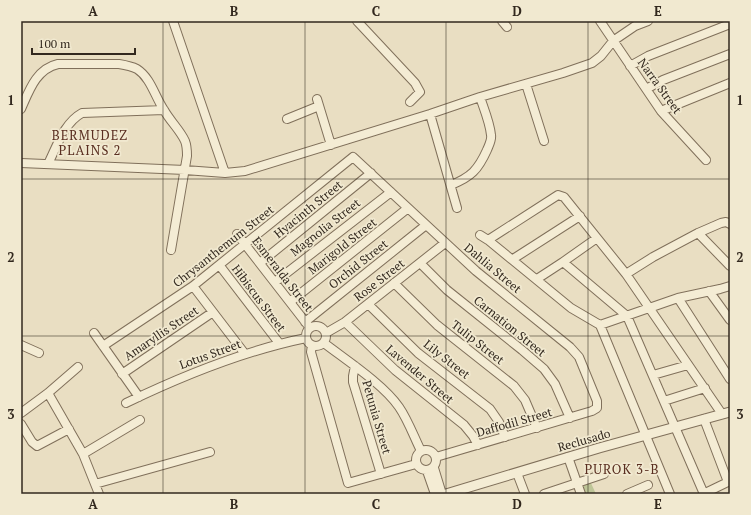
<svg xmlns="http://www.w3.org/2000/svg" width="751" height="515" viewBox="0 0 751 515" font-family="'PT Serif',serif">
	<rect width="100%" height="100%" fill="#e9dec2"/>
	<path fill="#bec597" d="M 590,481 L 596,494 L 583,494 L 579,485 Z"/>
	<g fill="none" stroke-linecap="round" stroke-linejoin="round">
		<g stroke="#80705b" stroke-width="10">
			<path id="minor" d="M 173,21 L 225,173
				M 357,21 L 415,83 L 420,92 L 410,102
				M 502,21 L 507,27
				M 600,21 L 661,111 L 706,160
				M 630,66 L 648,56 L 730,24
				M 526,84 L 544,141
				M 646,89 L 663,80 L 730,54
				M 317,99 L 331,145
				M 21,109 C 29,91 36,69 58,64 L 119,64 C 125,65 131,66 137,69 C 151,78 155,97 164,110 C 170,121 180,130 185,141 C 187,146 187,151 187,156 L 171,250
				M 661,111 L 730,83
				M 430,114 L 457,208
				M 287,119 L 319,106
				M 21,163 L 185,170 L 225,173 L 245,171 L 430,114 L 480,97 L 563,73 L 592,63 L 601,56 L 613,41 L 635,26 L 648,21
				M 48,164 C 57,146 64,123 82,113 L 164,110
				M 451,185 C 471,177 478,170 487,150 C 489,145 492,140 491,135 C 490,123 484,109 480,97
				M 698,233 L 730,266
				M 237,234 L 310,328
				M 480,235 L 488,240
				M 513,259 L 580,216
				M 563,262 L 597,238
				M 260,263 L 371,173
				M 420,263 L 447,290 L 522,350 L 544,369 L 555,384 L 570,418
				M 220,266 L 279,343
				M 626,274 L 722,414
				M 537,279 L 563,262 L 627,316 L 704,494
				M 275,282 L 391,192
				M 394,283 L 437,325 L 514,386 L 525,400 L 537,428
				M 193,286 L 245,354
				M 730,286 L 720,289 L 678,298 L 730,379
				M 709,291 L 730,320
				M 290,302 L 408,208
				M 368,304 L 418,353 L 490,409 L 499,422 L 505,437
				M 305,322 L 426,225
				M 345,322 L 395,370 L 464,425 L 473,436 L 478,445
				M 600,325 L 678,298
				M306 336a10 10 0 1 1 20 0a10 10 0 1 1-20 0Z
				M 94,333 L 139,397
				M 326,333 L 345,322 L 445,243
				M 324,343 C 346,360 383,384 399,407 C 408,420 414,437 421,451
				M 21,345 L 39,353
				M 312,345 L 311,352 L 348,483 L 416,464
				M 103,346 L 193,286 L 353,157 L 476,271 L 570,347 L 579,357 L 597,401 L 597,408 L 592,411 L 436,457
				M 355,366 L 353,376 L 353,382 L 381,474
				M 122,374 L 213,312
				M 653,375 L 688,365
				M 48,393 L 83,454 L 99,494
				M 664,401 L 705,388
				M 126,403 C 184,375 243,351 306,338
				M 21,413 L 48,393 L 78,367
				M 704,419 L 728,482
				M 21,424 L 32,442 L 37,446 L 69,429
				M416 460a10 10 0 1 1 20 0a10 10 0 1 1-20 0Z
				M 83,454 L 140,420
				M 568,457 L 581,494
				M 434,468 L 441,491 L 440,494
				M 427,471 L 435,494
				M 517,473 L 525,494
				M 95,484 L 210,452
				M 544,494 L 604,474
				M 627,494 L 648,485
				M 670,494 L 600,325 L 571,308 L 488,240 L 558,195 L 564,197 L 626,274 L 653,257 L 698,233 L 721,223 L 726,222 L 730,224
				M 703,494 L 730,481"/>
		</g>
		<g stroke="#80705b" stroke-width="11">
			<path id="tertiary" d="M 446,494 L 599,448 L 730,412"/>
		</g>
		<use href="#minor" stroke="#f4ecd4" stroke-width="8"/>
		<use href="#tertiary" stroke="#f4ecd4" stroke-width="9"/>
	</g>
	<path fill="none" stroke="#32281e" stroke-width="1" stroke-opacity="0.55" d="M 163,21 L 163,494M 305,21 L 305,494M 446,21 L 446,494M 588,21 L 588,494M 21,179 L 730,179M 21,336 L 730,336"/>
	<g text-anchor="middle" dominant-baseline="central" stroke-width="3.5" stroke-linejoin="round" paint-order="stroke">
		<g font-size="12" fill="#32281e" stroke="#f1e9d0">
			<text transform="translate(660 86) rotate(54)">Narra Street</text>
			<text transform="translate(308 209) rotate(-39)">Hyacinth Street</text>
			<text transform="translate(325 227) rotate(-38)">Magnolia Street</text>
			<text transform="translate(223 246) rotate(-38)">Chrysanthemum Street</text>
			<text transform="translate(342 246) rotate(-38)">Marigold Street</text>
			<text transform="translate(358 264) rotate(-38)">Orchid Street</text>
			<text transform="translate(493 268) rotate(40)">Dahlia Street</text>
			<text transform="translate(283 274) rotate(52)">Esmeralda Street</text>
			<text transform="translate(379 280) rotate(-38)">Rose Street</text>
			<text transform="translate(259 298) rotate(53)">Hibiscus Street</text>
			<text transform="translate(510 326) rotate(39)">Carnation Street</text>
			<text transform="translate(161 333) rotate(-34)">Amaryllis Street</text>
			<text transform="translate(478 342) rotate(38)">Tulip Street</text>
			<text transform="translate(210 354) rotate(-20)">Lotus Street</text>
			<text transform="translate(447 359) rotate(38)">Lily Street</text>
			<text transform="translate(420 374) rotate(40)">Lavender Street</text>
			<text transform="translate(377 417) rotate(74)">Petunia Street</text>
			<text transform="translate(514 422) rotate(-16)">Daffodil Street</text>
			<text transform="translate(584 440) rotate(-16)">Reclusado</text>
		</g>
		<g font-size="13" letter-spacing="1" fill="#5a2f21" stroke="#f1e9d0">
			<text x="90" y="135">BERMUDEZ<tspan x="90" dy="15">PLAINS 2</tspan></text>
			<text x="622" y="469">PUROK 3-B</text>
		</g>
	</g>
	<rect width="751" height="515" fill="none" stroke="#f1e9d0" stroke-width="44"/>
	<path d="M32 48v6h103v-6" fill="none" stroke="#32281e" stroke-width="2"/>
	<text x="38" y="48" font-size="12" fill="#32281e" stroke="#f1e9d0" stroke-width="3" paint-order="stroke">100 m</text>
	<rect x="22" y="22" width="707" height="471" fill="none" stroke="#32281e" stroke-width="1.5"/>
	<g font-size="13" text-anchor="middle" font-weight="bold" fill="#32281e">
		<text x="93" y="16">A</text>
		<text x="234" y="16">B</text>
		<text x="376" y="16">C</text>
		<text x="517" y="16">D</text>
		<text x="658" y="16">E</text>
		<text x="11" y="105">1</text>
		<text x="740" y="105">1</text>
		<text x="11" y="262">2</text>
		<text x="740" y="262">2</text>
		<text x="11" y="419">3</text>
		<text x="740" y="419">3</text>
		<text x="93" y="509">A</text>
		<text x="234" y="509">B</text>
		<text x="376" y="509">C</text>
		<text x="517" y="509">D</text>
		<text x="658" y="509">E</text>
	</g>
</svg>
